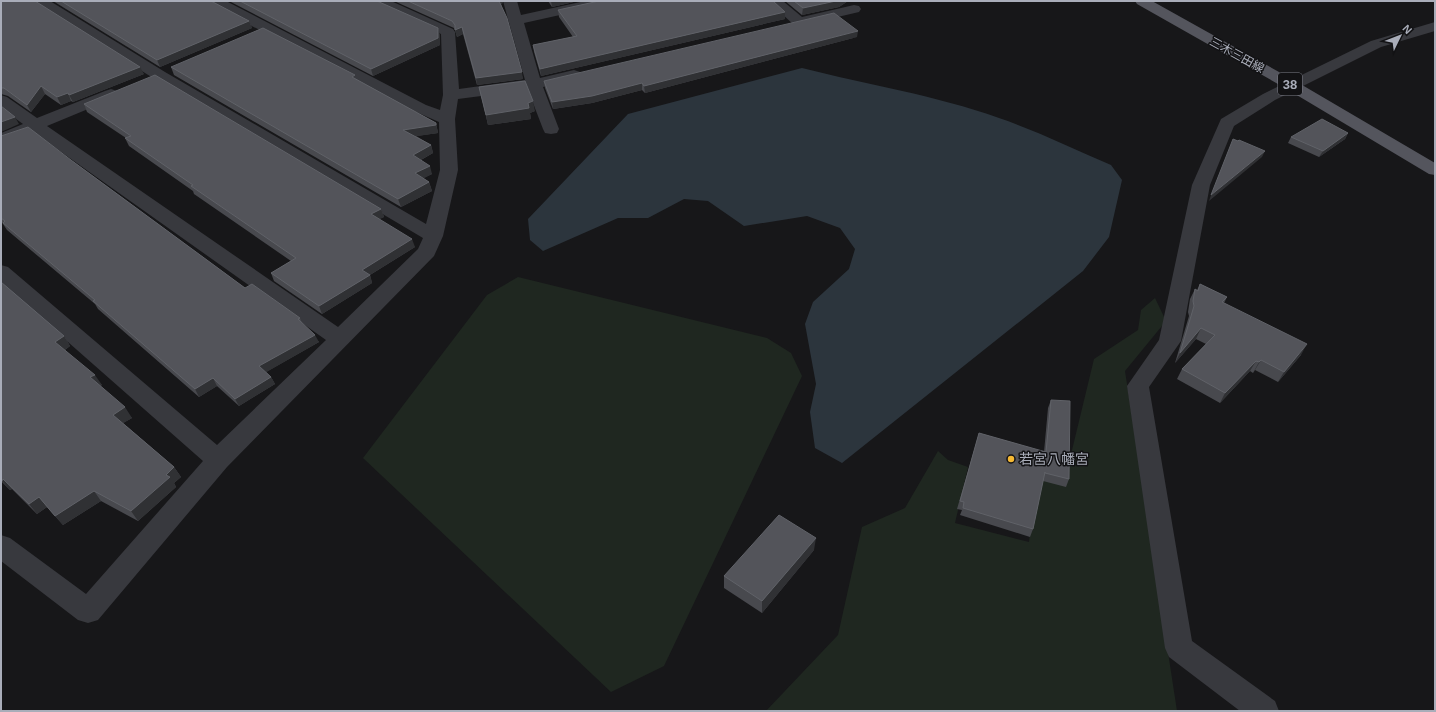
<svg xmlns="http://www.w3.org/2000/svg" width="1436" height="712" viewBox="0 0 1436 712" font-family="Helvetica,'Noto Sans JP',sans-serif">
	<rect width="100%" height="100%" fill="#171719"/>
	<path fill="#1f2720" d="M 518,277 L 767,338 L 791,353 L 802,376 L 664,666 L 611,692 L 363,458 L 487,295 Z
		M 1155,298 L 1166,321 L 1125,371 L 1177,711 L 766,711 L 838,635 L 862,527 L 905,508 L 938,451 L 948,460 L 968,467 L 955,523 L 1029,542 L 1036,478 L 1066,475 L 1094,359 L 1138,330 L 1141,310 Z"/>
	<path fill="#2c353d" d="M 802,68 C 868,85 935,95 999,118 C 1037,131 1074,149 1111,165 L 1122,180 L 1109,237 L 1083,271 L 842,463 L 815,448 L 810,412 L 816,384 L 805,324 L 813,302 L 849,269 L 855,249 L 840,228 L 807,216 L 744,226 L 708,201 L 684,199 L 648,218 L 618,218 L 543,251 L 530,240 L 528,219 L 628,114 Z"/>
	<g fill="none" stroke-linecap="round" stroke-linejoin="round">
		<path fill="#38393e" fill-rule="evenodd" d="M 33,1 L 50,1 L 165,72 L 426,224 L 440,170 L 439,122 L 414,111 L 210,4 L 208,1 L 226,1 L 426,105 L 440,110 L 443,95 L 441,34 L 374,4 L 372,1 L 391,1 L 453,29 L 455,32 L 459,89 L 525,80 L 503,1 L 517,1 L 521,15 L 585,1 L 612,1 L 610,4 L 605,5 L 524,23 L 540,78 L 574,70 L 580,72 L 582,75 L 580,78 L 543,87 L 559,129 L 557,133 L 551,134 L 545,133 L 543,129 L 528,90 L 458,99 L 455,119 L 458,170 L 443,236 L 434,256 L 227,467 L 98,620 L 88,623 L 78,620 L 1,561 L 1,535 L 10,538 L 86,594 L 203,461 L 1,283 L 1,265 L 8,267 L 217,445 L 326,340 L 33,132 L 1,144 L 1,133 L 23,124 L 1,108 L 1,95 L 7,97 L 37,118 L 105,91 L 111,89 L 117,91 L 119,94 L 117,97 L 47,126 L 338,327 L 418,249 L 423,238 L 153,78 L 35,4 Z
			M 768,1 L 783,1 L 802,17 L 854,5 L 859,6 L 861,9 L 859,12 L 799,26 L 794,25 Z
			M 1435,22 L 1435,31 L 1381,47 L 1275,100 L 1234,126 L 1210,185 L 1181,341 L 1149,387 L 1192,641 L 1275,701 L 1279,711 L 1240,711 L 1169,657 L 1165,648 L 1127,386 L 1159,340 L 1192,185 L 1221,119 L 1263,94 L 1371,41 Z"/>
		<path fill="#54555d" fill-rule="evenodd" d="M 1135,1 L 1152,1 L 1297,82 L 1435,163 L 1435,175 L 1429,174 L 1285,88 L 1137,4 Z"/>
	</g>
	<path fill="#48494e" d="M 1,1 L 144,74 L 73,102 L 71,101 L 61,105 L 45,94 L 31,112 L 8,96 L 1,94 Z
		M 53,1 L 211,1 L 249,21 L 252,28 L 160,67 Z
		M 229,1 L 377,1 L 440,35 L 440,45 L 373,76 Z
		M 394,1 L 503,1 L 502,4 L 501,4 L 523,79 L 477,85 L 463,34 L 457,37 L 455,30 L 454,28 Z
		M 548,1 L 578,1 L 552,7 Z
		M 785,1 L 848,1 L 839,7 L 802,15 Z
		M 558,10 L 785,12 L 785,19 L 541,76 L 534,52 L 533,45 L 573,37 L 559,17 Z
		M 857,37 L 645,93 L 642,90 L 592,103 L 553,109 L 545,88 L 544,81 Z
		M 171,67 L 356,79 L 436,123 L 438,133 L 416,136 L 431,145 L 433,153 L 421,160 L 432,174 L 423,178 L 429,182 L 432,191 L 401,207 L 174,75 Z
		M 479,87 L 535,111 L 530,113 L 531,119 L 488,125 Z
		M 84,104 L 381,209 L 384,217 L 379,219 L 415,247 L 370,275 L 372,283 L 322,314 L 274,281 L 271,273 L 291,261 L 194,194 L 193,191 L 129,146 L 125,138 L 126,138 L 87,112 Z
		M 1348,133 L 1345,139 L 1319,157 L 1288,143 L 1291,137 Z
		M 1,136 L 71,160 L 245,288 L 300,318 L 302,323 L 319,342 L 266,372 L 271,377 L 275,384 L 239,406 L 217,386 L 199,397 L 98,309 L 95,304 L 7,230 L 1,221 Z
		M 1,282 L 64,336 L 70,346 L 65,350 L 102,385 L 100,386 L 132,418 L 123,423 L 174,467 L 181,477 L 174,483 L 176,487 L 138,521 L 101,501 L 63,525 L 47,507 L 37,514 L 12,489 L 10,490 L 1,481 Z
		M 1200,284 L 1227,297 L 1224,303 L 1301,355 L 1278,382 L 1255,370 L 1253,373 L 1250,371 L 1220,403 L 1177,379 L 1182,369 L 1206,344 L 1196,339 L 1175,363 L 1189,316 L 1188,312 L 1190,299 L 1195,289 L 1197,290 Z
		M 1051,400 L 1069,479 L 1066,487 L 1043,481 L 1033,529 L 1030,537 L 960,515 L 962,510 L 957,509 L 979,433 L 1044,452 L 1048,408 Z
		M 814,550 L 762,613 L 724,588 L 724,576 Z"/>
	<path fill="#303134" d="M 499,1 L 503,1 L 502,4 L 499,5 Z
		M 551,1 L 578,1 L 552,7 Z
		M 836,1 L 848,1 L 839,7 L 802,15 L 803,8 Z
		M 785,12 L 785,19 L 541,76 L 540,69 Z
		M 249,21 L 252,28 L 160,67 L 157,60 Z
		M 462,27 L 463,34 L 457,37 L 455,30 Z
		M 438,28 L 440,35 L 440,45 L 373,76 L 371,69 Z
		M 858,31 L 857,37 L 645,93 L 644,86 Z
		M 140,67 L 144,74 L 73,102 L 69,95 Z
		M 522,72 L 523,79 L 477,85 L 476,78 Z
		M 642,83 L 642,90 L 592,103 L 553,109 L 552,102 Z
		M 41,86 L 45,94 L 31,112 L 27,105 Z
		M 68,93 L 71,101 L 61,105 L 57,97 Z
		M 533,101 L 535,111 L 530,113 L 531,119 L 488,125 L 486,115 Z
		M 15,117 L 19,124 L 1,132 L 1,122 Z
		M 436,123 L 438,133 L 405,138 L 403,130 Z
		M 1348,133 L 1345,139 L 1319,157 L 1323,151 Z
		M 431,145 L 433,153 L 415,163 L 413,155 Z
		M 1265,151 L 1262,157 L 1209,201 L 1211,195 Z
		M 430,166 L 432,174 L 417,182 L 415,173 Z
		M 429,182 L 432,191 L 401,207 L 398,199 Z
		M 381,209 L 384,217 L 374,222 L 371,214 Z
		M 412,239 L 415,247 L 365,278 L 362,270 Z
		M 370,275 L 372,283 L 322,314 L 319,306 Z
		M 1201,328 L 1196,339 L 1175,363 L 1180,353 Z
		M 315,335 L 319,342 L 263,374 L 259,366 Z
		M 64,336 L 70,346 L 62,352 L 55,342 Z
		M 1307,344 L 1301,355 L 1278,382 L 1284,372 Z
		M 1261,360 L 1255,370 L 1253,373 L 1259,362 Z
		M 1256,361 L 1250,371 L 1220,403 L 1225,393 Z
		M 95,375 L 102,385 L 97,387 L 90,377 Z
		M 271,377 L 275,384 L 239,406 L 235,399 Z
		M 213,378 L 217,386 L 199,397 L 195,389 Z
		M 125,407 L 132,418 L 120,425 L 113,415 Z
		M 174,467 L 181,477 L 174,483 L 176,487 L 138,521 L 131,511 L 166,475 Z
		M 3,479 L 12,489 L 10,490 L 2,481 Z
		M 94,491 L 101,501 L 63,525 L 55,516 Z
		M 39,497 L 47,507 L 37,514 L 29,504 Z
		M 816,538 L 814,550 L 762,613 L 762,601 Z"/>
	<path fill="#53545a" stroke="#606268" d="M 1,1 L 35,1 L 140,67 L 69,95 L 68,93 L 57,97 L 41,86 L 27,105 L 4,88 L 1,88 Z
		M 61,1 L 211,1 L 249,21 L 157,60 Z
		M 240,1 L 377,1 L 438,28 L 438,38 L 371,69 Z
		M 408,1 L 499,1 L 507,18 L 522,72 L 476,78 L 462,27 L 455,30 L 455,25 L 452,21 Z
		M 599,1 L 773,1 L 785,12 L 540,69 L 533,45 L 577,36 L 558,10 Z
		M 794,1 L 836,1 L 803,8 Z
		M 834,13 L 858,31 L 644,86 L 642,83 L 592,96 L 552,102 L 544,81 Z
		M 263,28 L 355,75 L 352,77 L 436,123 L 436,125 L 403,130 L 431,145 L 413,155 L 430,166 L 415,173 L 429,182 L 398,199 L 171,67 Z
		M 155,75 L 381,209 L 371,214 L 412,239 L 362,270 L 370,275 L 319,306 L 271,273 L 296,258 L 191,186 L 193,185 L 125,138 L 131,136 L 84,104 Z
		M 525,81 L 533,101 L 528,103 L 529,108 L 486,115 L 479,87 Z
		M 1,106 L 15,117 L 1,122 Z
		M 1322,119 L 1348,133 L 1323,151 L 1291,137 Z
		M 28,127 L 71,160 L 245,288 L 252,284 L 300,318 L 298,319 L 315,335 L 259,366 L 271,377 L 235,399 L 213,378 L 195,389 L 93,301 L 95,300 L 3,223 L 5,221 L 1,218 L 1,136 Z
		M 1233,139 L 1238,141 L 1239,140 L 1265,151 L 1211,195 Z
		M 1,282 L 64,336 L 55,342 L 95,375 L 90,377 L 125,407 L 113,415 L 174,467 L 166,475 L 170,477 L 131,511 L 94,491 L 55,516 L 39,497 L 29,504 L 3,479 L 2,481 L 1,480 Z
		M 1200,284 L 1227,297 L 1222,302 L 1307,344 L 1284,372 L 1261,360 L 1259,362 L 1256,361 L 1225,393 L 1182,369 L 1215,335 L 1201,328 L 1180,353 L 1194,306 L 1193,301 L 1195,289 L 1198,291 Z
		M 1051,400 L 1070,401 L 1069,479 L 1045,473 L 1045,472 L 1033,529 L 963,508 L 964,502 L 960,501 L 979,433 L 1046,452 Z
		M 779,515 L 816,538 L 762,601 L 724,576 Z"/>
	<circle fill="#f5b833" stroke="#121214" stroke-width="1.5" cx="1011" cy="459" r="4"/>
	<g text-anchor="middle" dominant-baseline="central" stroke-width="3" stroke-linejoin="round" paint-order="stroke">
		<g font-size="12" fill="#a9adb9" stroke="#121214">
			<text transform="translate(1237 55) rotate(29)">三木三田線</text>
		</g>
		<rect fill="#121214" stroke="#7c7e88" stroke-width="1" x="1278" y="73" width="24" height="22" rx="3"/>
		<g font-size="13" font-weight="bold" fill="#a9adb9">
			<text x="1290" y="84">38</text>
		</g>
		<g font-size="14" fill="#a9adb9" stroke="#121214" text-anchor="start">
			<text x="1019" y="459">若宮八幡宮</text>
		</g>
	</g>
	<rect width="1436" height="712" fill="none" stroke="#a9adb9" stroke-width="4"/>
	<g transform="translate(1400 36) rotate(47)" stroke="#121214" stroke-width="3" paint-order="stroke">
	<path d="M0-3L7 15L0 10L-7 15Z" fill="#a9adb9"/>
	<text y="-6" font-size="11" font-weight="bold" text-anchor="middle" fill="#a9adb9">N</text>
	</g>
</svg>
